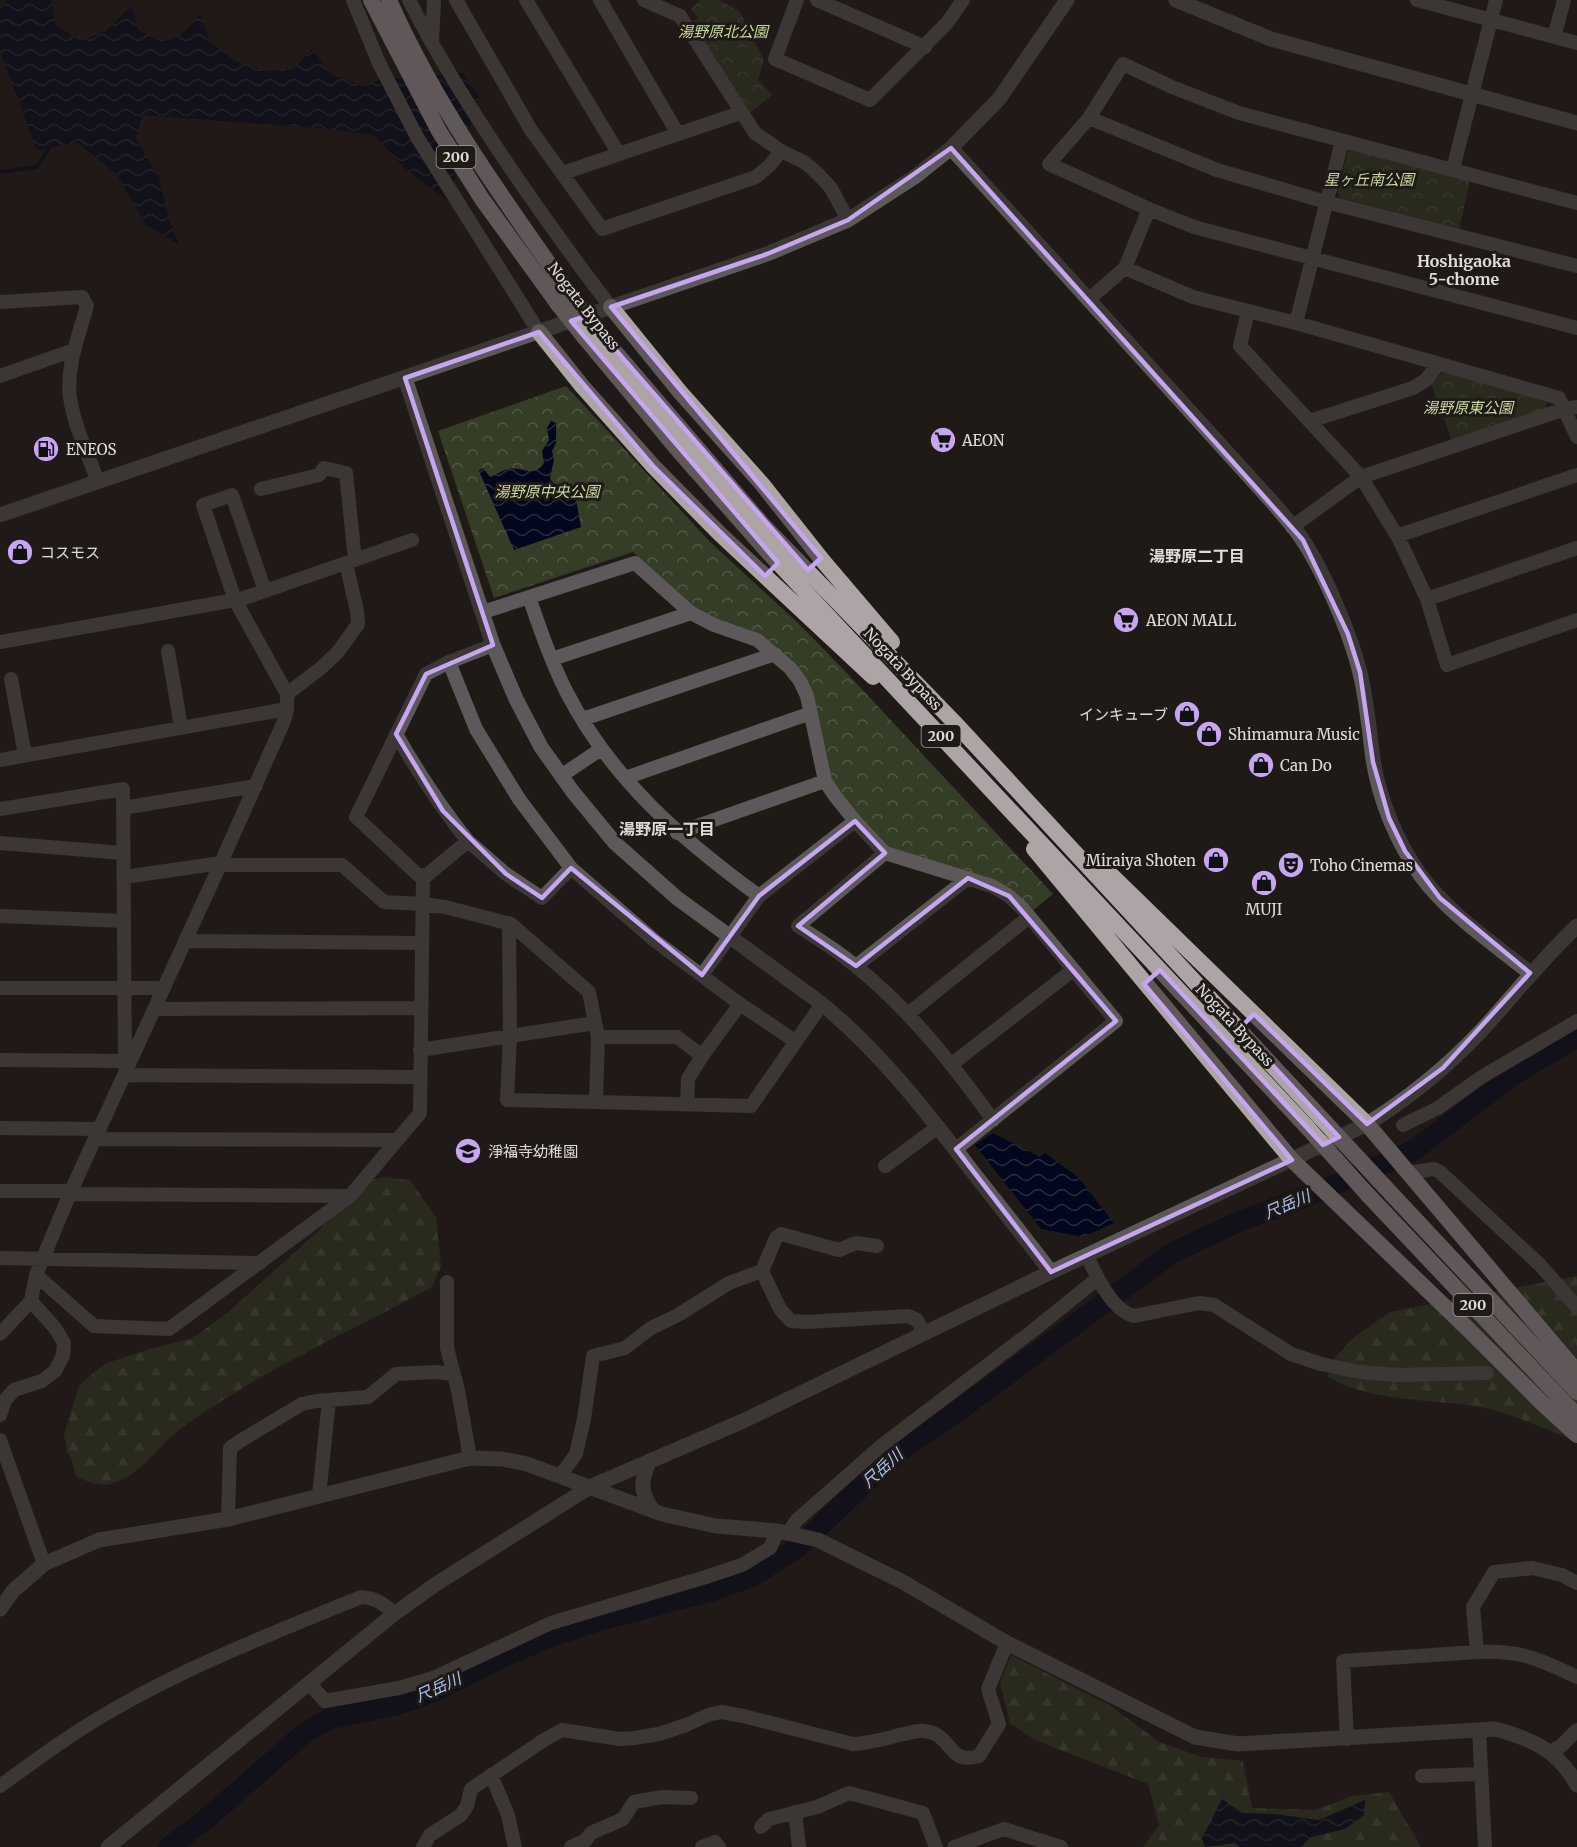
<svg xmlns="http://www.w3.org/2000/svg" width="1577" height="1847" viewBox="0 0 1577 1847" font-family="Merriweather,'Noto Sans JP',serif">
	<defs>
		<pattern id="forest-firs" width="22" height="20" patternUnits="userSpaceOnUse" patternTransform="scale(1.5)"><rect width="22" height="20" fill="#363d27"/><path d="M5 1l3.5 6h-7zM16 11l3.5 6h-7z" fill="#535846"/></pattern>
		<pattern id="park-crowns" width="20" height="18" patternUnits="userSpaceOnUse" patternTransform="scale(1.5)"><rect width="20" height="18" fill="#363d27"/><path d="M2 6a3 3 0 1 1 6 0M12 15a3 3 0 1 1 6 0" fill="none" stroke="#535846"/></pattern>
		<pattern id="water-waves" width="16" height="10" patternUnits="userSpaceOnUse" patternTransform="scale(1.5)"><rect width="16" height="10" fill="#02071d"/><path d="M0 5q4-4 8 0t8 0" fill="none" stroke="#272b3d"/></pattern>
	</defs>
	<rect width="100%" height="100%" fill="#201a17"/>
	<path fill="url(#forest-firs)" d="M 384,1177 L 410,1180 L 436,1217 L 441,1266 L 432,1287 C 355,1329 273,1365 200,1415 C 186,1424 172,1435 161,1447 C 148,1460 136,1474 119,1481 C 102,1488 92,1484 76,1476 L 71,1458 L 67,1452 L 64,1434 L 79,1386 L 104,1364 L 153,1348 L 191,1339 L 225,1315 L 315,1234 L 367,1181 Z
		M 1577,1276 L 1577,1442 C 1542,1428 1506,1410 1468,1405 C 1423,1399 1369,1401 1328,1377 L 1331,1362 L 1353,1338 L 1390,1312 Z
		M 1011,1655 L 1111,1706 L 1159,1742 L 1202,1757 L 1243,1761 L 1252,1808 L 1316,1810 L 1352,1796 L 1389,1792 L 1421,1847 L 1143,1847 L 1159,1825 L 1148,1784 L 1035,1740 L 1010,1723 L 1000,1683 Z"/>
	<path fill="url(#park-crowns)" d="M 700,0 L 720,0 L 740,12 L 764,60 L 758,80 L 772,95 L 750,113 L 691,22 L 698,17 L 691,9 Z
		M 1352,148 L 1470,180 L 1459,229 L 1340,198 L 1337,191 L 1348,152 Z
		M 1444,371 L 1538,397 L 1547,403 L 1547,410 L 1452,441 L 1431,383 Z
		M 566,386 L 710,542 L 798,623 L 843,669 L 1053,894 L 1031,912 L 1025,905 L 884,846 L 842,797 L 830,777 L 791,661 L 771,643 L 697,611 L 633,552 L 494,598 L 438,431 Z"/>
	<path fill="url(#water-waves)" d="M 8,0 L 51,0 L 56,25 L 81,41 L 106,31 L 132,5 L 138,30 C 173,48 176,42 200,14 L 211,43 L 235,61 L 265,71 L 293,69 L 312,49 L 332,75 L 366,87 L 378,80 L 463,73 L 479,97 L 448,201 L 404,168 L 374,135 L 337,130 L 142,115 L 136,139 L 159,177 L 169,219 L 179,245 L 146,225 L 117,175 L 78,143 L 37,150 L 0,52 L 0,7 Z
		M 551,421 L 556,423 L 556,443 L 552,451 L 554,460 L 550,478 L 552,482 L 569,493 L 576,499 L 581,527 L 514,550 L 479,471 L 483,468 L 490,477 C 497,475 502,470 508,469 C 523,466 533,479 544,463 L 542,451 L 549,440 L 547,428 Z
		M 993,1133 L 1040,1157 L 1045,1153 L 1078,1177 L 1114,1223 L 1083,1237 L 1041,1229 L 975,1145 Z
		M 1222,1799 L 1242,1813 L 1274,1814 L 1319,1820 L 1365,1800 L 1364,1815 L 1345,1829 L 1311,1837 L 1301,1847 L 1240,1847 L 1235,1843 L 1205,1847 L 1202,1838 Z"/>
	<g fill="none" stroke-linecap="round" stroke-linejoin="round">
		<path stroke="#02071d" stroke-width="4" d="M 0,172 L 37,167 L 49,148"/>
		<path stroke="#02071d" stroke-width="21" d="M 169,1847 L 206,1819 L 306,1732 L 329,1719 L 396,1705 L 435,1691 L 505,1656 L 552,1636 L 600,1620 L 708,1592 L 753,1576 L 798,1547 L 898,1452 L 951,1416 L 1172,1253 L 1240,1221 L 1303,1198 L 1413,1151 L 1513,1075 L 1577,1037"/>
		<path stroke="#3d3734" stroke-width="14" stroke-dasharray="14 7" stroke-linecap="butt" d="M 1553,1355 L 1577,1349"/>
		<path stroke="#5d595a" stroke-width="14" d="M 353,0 L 379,63 L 417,137 L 539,332
			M 409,0 C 447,75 494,146 543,215 C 565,246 587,277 611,307
			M 456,0 L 531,130 L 602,229 L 756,177 L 770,165 L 781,151
			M 526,0 L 619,154
			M 600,0 L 678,134
			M 644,0 L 680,16 L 755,133 L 781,151 L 804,162 L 817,173 L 831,188 L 848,220
			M 797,0 L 775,59 L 870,100 L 947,23 L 963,0
			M 817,0 L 925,47
			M 1417,0 L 1577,43
			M 1554,37 L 1564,0
			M 432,42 L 434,0
			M 1089,118 L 1217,170 L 1326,202 L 1577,266
			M 1453,169 L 1496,0
			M 563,173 L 740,113
			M 1577,203 L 1239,113 L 1172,87 L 1123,64 L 1089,118 L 1049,164 L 1149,209 L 1194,227 L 1577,328
			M 1125,268 L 1193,297 L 1296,323 L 1559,398 L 1577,437
			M 1088,300 L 1125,268 L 1149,209
			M 0,302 L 82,297 L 87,306 C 79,335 66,366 70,397 C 74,426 88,454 98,482
			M 1248,311 L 1240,346 L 1361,477 L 1399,539 L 1427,599 L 1447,665 L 1577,620
			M 1296,323 L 1342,141
			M 0,376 L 74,350
			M 1310,421 L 1413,388 L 1426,380 L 1438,364
			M 261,489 L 319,475 L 324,468 L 346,473 L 355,560
			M 1292,527 L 1361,477 L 1565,409 L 1577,407
			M 1397,536 L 1577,475
			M 265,591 L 412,540
			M 529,597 C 540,629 551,661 566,691 C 611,779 681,839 759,896 L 855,821
			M 1427,599 L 1577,548
			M 235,600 L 203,505 L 232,495 L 265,591 L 235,601
			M 483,612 L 635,563 L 691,613 L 714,625 L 757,640 L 790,668 L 800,681 L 807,696 L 825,781 L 835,796 L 855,821 L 885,853 L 992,886 L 1009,896 L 1023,909 L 1116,1021 L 956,1149
			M 0,642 L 235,600 L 287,694 L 287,709 L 284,721 L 220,865 L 71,1191 L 36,1275 L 31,1301 L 0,1334
			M 493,645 L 449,662 L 476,729 L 519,799 L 571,868 L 654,940 L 740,1004
			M 168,651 L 181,727
			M 552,659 L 691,613
			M 11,679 L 25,755
			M 287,694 L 321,668 L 338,652 L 358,624 L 357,611 L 346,563
			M 583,719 L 775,654
			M 396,734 C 418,772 440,807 468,841 L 427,875 L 418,875 L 356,817 L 426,674 L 449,662
			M 0,760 L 287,709
			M 561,776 L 601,749
			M 625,778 L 811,713
			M 123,808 L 256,786
			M 0,809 L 123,789 L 125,1067
			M 677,833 L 825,781
			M 468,841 L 506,874 L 542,898 L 571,868
			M 0,843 L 123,853
			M 885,853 L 798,926 C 818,939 840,952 858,968 C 911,1011 953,1065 993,1120
			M 220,865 L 342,865 L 384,902 L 422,904 L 445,907 L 511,924 L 589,992 L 598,1037 L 596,1102 L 751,1106 L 822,1004
			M 124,877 L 221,863
			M 0,916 L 124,921
			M 509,923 L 510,1036 L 507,1100 L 596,1102
			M 185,941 L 422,943
			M 856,966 L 968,878
			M 702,975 L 759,896
			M 0,988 L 164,988
			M 154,1009 L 421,1008
			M 908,1014 L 1029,917
			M 598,1037 L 677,1037 L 702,1056 L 688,1079 L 687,1104
			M 420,1050 L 595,1023
			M 702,1056 L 740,1004 L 795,1041
			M 0,1060 L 125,1061
			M 952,1064 L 1073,970
			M 124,1075 L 420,1077
			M 1403,1125 L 1438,1108 L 1480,1078 L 1577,1021
			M 0,1128 L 100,1129
			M 95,1139 L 395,1140
			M 885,1166 L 938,1127
			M 1409,1173 L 1434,1169 L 1440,1172 L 1540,1265 L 1577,1307
			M 0,1191 L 71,1191
			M 70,1194 L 350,1196
			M 1087,1256 C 1096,1275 1112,1311 1134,1316 L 1199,1303 L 1214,1305 L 1291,1354 L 1321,1364 L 1360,1372 L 1397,1375 L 1487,1373
			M 0,1258 L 260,1263
			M 762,1271 L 780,1309 L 791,1321 L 807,1322 L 908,1316 L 917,1320 L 924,1333
			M 36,1275 L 94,1326 L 169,1329 L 350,1196 L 420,1113 L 423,875
			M 447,1282 L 447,1348 L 458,1390 L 470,1458
			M 0,1415 L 5,1400 L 14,1390 L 42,1381 L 55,1371 L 63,1356 L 64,1343 L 55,1328 L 31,1301
			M 0,1440 L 44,1564
			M 560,1476 L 576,1454 L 584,1419 L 593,1356 L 625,1348 L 651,1328 L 678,1315 L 729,1283 L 762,1271 L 776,1238 L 781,1234 L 839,1250 L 856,1243 L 877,1246
			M 319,1496 L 329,1400
			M 228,1519 L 230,1448 L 240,1441 L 302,1404 L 316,1401 L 368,1397 L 396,1374 L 435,1372 L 453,1374
			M 788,1533 L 797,1520 L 881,1446 L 1035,1329 L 1098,1278
			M 1477,1652 C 1521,1650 1539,1659 1577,1677
			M 309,1683 L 325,1701 L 399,1688 L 433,1678 L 551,1623 L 706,1577 L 742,1565 L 770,1548 L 778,1531
			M 1479,1730 L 1485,1847
			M 1347,1739 L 1343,1661 L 1477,1652 L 1473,1607 L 1494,1572 L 1532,1568 L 1562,1575 L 1577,1583
			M 1550,1752 L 1561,1746 L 1577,1730
			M 491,1775 L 508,1815 L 515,1847
			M 1422,1776 L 1481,1774
			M 0,1786 C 36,1760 72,1733 111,1711 C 190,1665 276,1632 361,1597 C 375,1598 384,1603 394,1614
			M 795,1812 L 799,1847
			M 761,1827 L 769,1819 L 817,1807 L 849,1793 L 923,1813 L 936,1847
			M 423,1847 L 430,1835 L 461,1815 L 467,1806 L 471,1789 L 544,1740 L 562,1730 L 620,1739 L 634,1738 L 659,1734 L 686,1725 L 708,1715 L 721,1712 L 743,1716 L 853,1744 C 871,1743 887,1738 904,1734 C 910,1733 917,1730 923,1731 C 954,1733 946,1766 979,1756 L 999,1724 L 988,1689 L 1007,1643
			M 571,1847 L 585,1841 L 591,1833 L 623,1819 L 634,1802 L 662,1797 L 691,1798
			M 702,1847 L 715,1842 L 719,1847
			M 954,1847 L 1004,1829 L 1061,1847"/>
		<path stroke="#5d595a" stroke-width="15" d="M 1176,0 L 1271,39 L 1577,123
			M 951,148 L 1274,504 C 1283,515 1294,527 1302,539 C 1324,572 1351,635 1360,673 C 1367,701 1369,730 1373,759 C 1379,799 1397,843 1421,876 C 1450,915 1493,943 1530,973
			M 405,378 L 493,645 L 516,699 L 541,747 L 573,792 L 615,843 L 677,898 L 822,1004 C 880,1052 926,1111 972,1171 C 998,1204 1025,1238 1051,1272
			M 0,515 L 767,254 L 848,220 L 916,176 L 951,148 L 999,99 L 1067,0
			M 649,1461 C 641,1484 639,1489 653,1511
			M 0,1609 L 13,1591 L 44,1564 L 99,1540 L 228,1519 L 470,1458 L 502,1459 L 527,1464 L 662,1514 L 716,1526 L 778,1531 L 818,1540 L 903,1582 L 1007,1643 L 1195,1737 L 1238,1744 L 1495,1729 C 1532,1739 1558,1750 1577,1785
			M 108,1847 L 394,1614 L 436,1584 L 590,1487 L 743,1421 L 1051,1272 L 1367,1124 C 1409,1098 1447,1067 1481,1031 C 1513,996 1542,959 1577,926"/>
		<path stroke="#ada4a6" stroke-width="16" d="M 371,0 L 439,131 L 482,199 L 558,304
			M 389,0 C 436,107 506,203 573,298
			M 611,307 L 680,392 L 762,484 L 823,561 L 892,642
			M 539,332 L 582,386 L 653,466 L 720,534 L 873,677
			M 598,332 L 763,525 L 954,722 L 1321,1118
			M 585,338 L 678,450 L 768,552 L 1307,1127
			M 1034,849 L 1292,1160 L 1467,1328 L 1541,1402 L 1577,1435
			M 1103,867 L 1367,1124 L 1577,1372
			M 1385,1187 L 1577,1392
			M 1368,1195 L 1577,1416"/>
		<path stroke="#ada4a6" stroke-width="16" d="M 573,298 L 598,332
			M 558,304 L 585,338
			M 1321,1118 L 1385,1187
			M 1307,1127 L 1368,1195"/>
	</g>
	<path d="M0 0H1577V1847H0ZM 951,148 L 1303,540 L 1348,634 L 1360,672 L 1373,762 L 1389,818 L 1405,851 L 1440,898 L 1530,973 L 1443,1068 L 1367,1124 L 1254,1014 L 1239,1029 L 1339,1137 L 1323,1145 L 1160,970 L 1144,984 L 1292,1160 L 1051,1272 L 956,1149 L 1116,1021 L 1009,896 L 968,878 L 856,966 L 798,926 L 885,853 L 855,821 L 759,896 L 702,975 L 571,868 L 542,898 L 506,874 L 443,811 L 396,734 L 426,674 L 493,645 L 405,378 L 539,332 L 653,466 L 765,576 L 778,563 L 571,321 L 586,316 L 808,570 L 821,558 L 611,307 L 767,254 L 848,220 Z" fill="#201a17" fill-opacity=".55" fill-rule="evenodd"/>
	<path fill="none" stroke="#c6a6f0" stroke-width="4.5" stroke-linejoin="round" d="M 951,148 L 1303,540 L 1348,634 L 1360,672 L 1373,762 L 1389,818 L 1405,851 L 1440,898 L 1530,973 L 1443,1068 L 1367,1124 L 1254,1014 L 1239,1029 L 1339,1137 L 1323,1145 L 1160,970 L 1144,984 L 1292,1160 L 1051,1272 L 956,1149 L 1116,1021 L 1009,896 L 968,878 L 856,966 L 798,926 L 885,853 L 855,821 L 759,896 L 702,975 L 571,868 L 542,898 L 506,874 L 443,811 L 396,734 L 426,674 L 493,645 L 405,378 L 539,332 L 653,466 L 765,576 L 778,563 L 571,321 L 586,316 L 808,570 L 821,558 L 611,307 L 767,254 L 848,220 Z"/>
	<defs>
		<g id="supermarket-disc" transform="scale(1.35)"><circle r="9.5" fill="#c6a6f0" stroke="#201a17"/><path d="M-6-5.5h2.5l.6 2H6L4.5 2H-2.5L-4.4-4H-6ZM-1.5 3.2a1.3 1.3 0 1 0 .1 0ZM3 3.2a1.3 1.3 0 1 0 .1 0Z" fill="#111"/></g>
		<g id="fuel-disc" transform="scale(1.35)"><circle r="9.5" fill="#c6a6f0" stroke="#201a17"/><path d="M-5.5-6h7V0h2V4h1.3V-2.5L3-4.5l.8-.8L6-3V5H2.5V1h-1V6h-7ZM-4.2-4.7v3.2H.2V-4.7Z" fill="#111"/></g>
		<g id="shop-disc" transform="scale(1.35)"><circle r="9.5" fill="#c6a6f0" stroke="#201a17"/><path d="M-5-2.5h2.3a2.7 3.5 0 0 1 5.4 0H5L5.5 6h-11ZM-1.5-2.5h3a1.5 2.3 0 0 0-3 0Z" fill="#111"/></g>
		<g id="theatre-disc" transform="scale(1.35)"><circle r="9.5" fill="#c6a6f0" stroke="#201a17"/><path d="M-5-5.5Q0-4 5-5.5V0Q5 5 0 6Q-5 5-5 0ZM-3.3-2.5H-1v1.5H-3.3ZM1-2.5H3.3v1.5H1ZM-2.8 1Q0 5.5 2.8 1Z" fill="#111"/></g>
		<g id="school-disc" transform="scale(1.35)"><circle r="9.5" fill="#c6a6f0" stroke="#201a17"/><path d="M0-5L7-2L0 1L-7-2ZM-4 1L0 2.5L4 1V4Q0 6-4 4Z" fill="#111"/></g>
	</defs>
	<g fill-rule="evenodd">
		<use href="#supermarket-disc" x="943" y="440"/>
		<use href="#fuel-disc" x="46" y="449"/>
		<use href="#shop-disc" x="20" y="552"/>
		<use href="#supermarket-disc" x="1126" y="620"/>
		<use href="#shop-disc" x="1187" y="714"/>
		<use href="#shop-disc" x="1209" y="734"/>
		<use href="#shop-disc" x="1261" y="765"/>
		<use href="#shop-disc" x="1216" y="860"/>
		<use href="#theatre-disc" x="1291" y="865"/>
		<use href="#shop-disc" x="1264" y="883"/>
		<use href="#school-disc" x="468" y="1151"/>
	</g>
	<g text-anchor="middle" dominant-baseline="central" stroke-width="6" stroke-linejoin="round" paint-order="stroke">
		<g fill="#201a17" stroke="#a6a19f" stroke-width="1.5">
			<rect x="436.5" y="146" width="39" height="22" rx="4.5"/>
			<rect x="921.5" y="725" width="39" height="22" rx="4.5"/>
			<rect x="1453.5" y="1294" width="39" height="22" rx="4.5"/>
		</g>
		<g font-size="14" font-weight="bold" fill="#e0dbd9">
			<text x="456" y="157">200</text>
			<text x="941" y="736">200</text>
			<text x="1473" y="1305">200</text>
		</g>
		<g font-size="15" font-style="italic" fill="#c9dba1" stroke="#201a17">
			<text x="723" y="31">湯野原北公園</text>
			<text x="1369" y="179">星ヶ丘南公園</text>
			<text x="1468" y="407">湯野原東公園</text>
			<text x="547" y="491">湯野原中央公園</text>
		</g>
		<g font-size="15" fill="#e0dbd9" stroke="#201a17">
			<text transform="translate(584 306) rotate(52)">Nogata Bypass</text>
			<text transform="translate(903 669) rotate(47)">Nogata Bypass</text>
			<text transform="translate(1235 1025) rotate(47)">Nogata Bypass</text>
		</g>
		<g font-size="15" fill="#e0dbd9" stroke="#201a17" text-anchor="start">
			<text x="962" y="440">AEON</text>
			<text x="66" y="449">ENEOS</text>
			<text x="40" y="552">コスモス</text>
			<text x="1146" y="620">AEON MALL</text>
			<text x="1168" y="714" text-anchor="end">インキューブ</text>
			<text x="1228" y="734">Shimamura Music</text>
			<text x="1280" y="765">Can Do</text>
			<text x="1196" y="860" text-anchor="end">Miraiya Shoten</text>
			<text x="1310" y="865">Toho Cinemas</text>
			<text x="1264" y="909" text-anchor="middle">MUJI</text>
			<text x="488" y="1151">淨福寺幼稚園</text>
		</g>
		<g font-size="16" font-weight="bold" fill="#e0dbd9" stroke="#201a17">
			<text x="1464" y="261">Hoshigaoka<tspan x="1464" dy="18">5-chome</tspan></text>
			<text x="1197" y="556">湯野原二丁目</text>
			<text x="667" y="829">湯野原一丁目</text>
		</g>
		<g font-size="16" font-style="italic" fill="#abc4f8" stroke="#201a17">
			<text transform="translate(1287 1204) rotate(-23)">尺岳川</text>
			<text transform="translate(882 1468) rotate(-42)">尺岳川</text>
			<text transform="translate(438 1687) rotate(-24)">尺岳川</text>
		</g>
	</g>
</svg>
